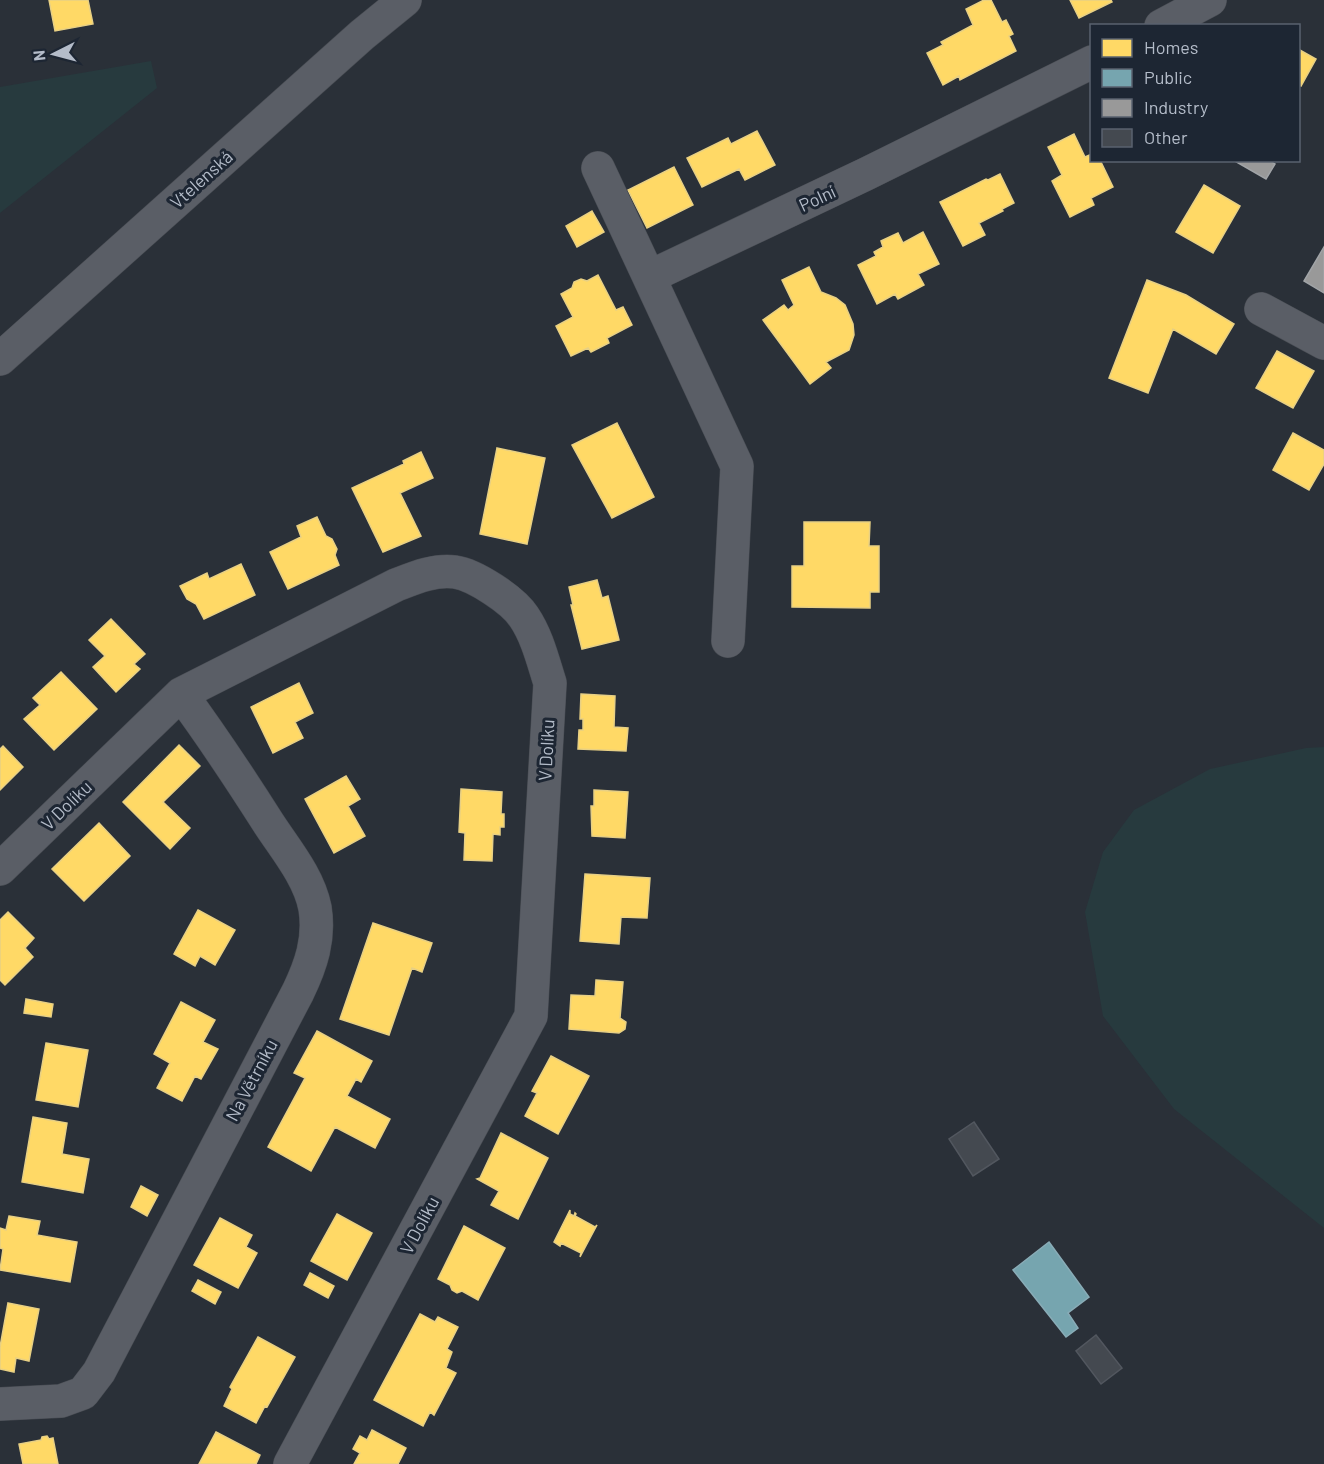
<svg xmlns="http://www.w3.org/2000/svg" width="1324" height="1464" viewBox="0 0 1324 1464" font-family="Barlow,sans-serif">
	<rect width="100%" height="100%" fill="#2a3038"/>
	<path fill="#273a3e" d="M 151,61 L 157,88 L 0,213 L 0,87 Z
		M 1324,747 L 1324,1228 L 1174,1109 L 1103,1016 L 1085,912 L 1103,852 L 1134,810 L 1210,769 L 1306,748 Z"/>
	<path fill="#ffd966" stroke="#e8d084" stroke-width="1.5" d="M 49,0 L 88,0 L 93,24 L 55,31 Z
		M 984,0 L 991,0 L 1002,22 L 1006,20 L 1013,34 L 1009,36 L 1016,51 L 960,80 L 959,76 L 943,85 L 927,53 L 943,45 L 941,42 L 973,25 L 966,9 Z
		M 1070,0 L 1111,0 L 1112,2 L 1079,18 Z
		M 1298,49 L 1316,59 L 1301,86 L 1298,85 Z
		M 757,131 L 775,165 L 745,180 L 739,169 L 702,187 L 687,158 L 728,138 L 731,144 Z
		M 1074,134 L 1085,157 L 1092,154 L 1092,160 L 1100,160 L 1113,187 L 1091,198 L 1094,205 L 1070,217 L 1052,181 L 1062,175 L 1048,147 Z
		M 674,167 L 693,205 L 647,228 L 628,190 Z
		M 1000,174 L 1014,203 L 1002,209 L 1003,211 L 979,223 L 985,235 L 963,246 L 940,202 L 986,179 L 988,180 Z
		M 1204,185 L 1240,206 L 1213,253 L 1176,232 Z
		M 592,211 L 604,232 L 577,247 L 566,226 Z
		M 923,232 L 939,264 L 918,274 L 924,285 L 898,299 L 895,294 L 877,304 L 858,265 L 876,256 L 874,252 L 883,247 L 881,241 L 898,233 L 903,243 Z
		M 809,267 L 821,292 L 836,298 L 845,305 L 853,324 L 854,335 L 849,350 L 826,362 L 831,368 L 810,384 L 763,320 L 784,305 L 788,310 L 794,305 L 782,280 Z
		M 598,275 L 616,310 L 623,307 L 632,325 L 607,338 L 609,343 L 591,352 L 588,348 L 571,356 L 556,326 L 573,317 L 561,294 L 572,288 L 574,282 L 581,279 L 587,281 Z
		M 1147,280 L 1186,295 L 1234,324 L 1216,354 L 1173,329 L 1148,393 L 1109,378 Z
		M 1277,351 L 1314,371 L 1293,408 L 1256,388 Z
		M 617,423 L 654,497 L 612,518 L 572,445 Z
		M 1293,433 L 1324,450 L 1324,464 L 1309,490 L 1273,470 Z
		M 497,448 L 545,458 L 527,544 L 480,534 Z
		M 421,452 L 433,478 L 400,493 L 421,536 L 383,552 L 352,488 L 404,464 L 403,461 Z
		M 317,517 L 326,536 L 332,539 L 337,549 L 335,555 L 339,565 L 288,589 L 270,552 L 301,537 L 297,526 Z
		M 804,522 L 870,522 L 869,546 L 879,546 L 879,592 L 870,592 L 870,608 L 792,607 L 792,566 L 804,566 Z
		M 241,564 L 255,595 L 204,619 L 196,604 L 187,599 L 180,586 L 207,573 L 209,579 Z
		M 597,580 L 602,598 L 608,596 L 619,640 L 582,649 L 571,605 L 573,605 L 569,587 Z
		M 111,619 L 145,654 L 134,664 L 140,669 L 116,692 L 93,667 L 105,656 L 89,640 Z
		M 61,672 L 97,709 L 54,750 L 24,719 L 40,705 L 33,698 Z
		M 299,683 L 313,713 L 295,722 L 303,738 L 273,753 L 251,707 Z
		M 581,694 L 615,696 L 614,727 L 628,728 L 626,751 L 578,749 L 579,730 L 583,730 L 583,719 L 580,719 Z
		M 179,745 L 200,766 L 163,802 L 190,828 L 170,849 L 123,802 Z
		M 3,746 L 23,767 L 0,790 L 0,749 Z
		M 346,776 L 360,799 L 348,806 L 365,836 L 334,853 L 305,799 Z
		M 461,789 L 502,792 L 501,814 L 504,814 L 504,827 L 500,827 L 500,835 L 493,834 L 492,861 L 464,860 L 465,833 L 459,832 Z
		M 594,790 L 628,792 L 625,838 L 592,836 L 591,806 L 594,806 Z
		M 99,823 L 130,856 L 84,901 L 52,869 Z
		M 585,874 L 650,878 L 647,918 L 621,917 L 619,944 L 580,941 Z
		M 198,910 L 235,930 L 215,965 L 200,956 L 195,966 L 174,954 Z
		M 8,912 L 34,938 L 25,948 L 33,957 L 5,985 L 0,980 L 0,920 Z
		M 373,923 L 432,943 L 422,972 L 412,968 L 389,1035 L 340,1019 Z
		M 596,980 L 623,982 L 620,1018 L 626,1022 L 625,1029 L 619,1033 L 569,1029 L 571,995 L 595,996 Z
		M 26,999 L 53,1004 L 51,1017 L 24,1013 Z
		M 181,1002 L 215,1020 L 203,1042 L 218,1049 L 201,1079 L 195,1076 L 182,1101 L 157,1088 L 170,1063 L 154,1054 Z
		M 317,1031 L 372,1061 L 361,1082 L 356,1079 L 347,1096 L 390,1119 L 375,1148 L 335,1127 L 311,1171 L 268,1147 L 305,1078 L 294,1073 Z
		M 46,1043 L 88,1050 L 78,1107 L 36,1100 Z
		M 551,1056 L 589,1076 L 558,1134 L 525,1116 L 537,1093 L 532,1091 Z
		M 33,1117 L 67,1123 L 62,1154 L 89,1159 L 83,1193 L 22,1182 Z
		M 501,1133 L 548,1158 L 518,1219 L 491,1205 L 499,1191 L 477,1179 L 480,1178 Z
		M 141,1186 L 158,1195 L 147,1216 L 131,1207 Z
		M 570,1210 L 570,1214 L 574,1216 L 575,1213 L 576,1214 L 575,1216 L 595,1227 L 597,1225 L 580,1257 L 581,1253 L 561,1243 L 560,1246 L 554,1242 Z
		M 337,1214 L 372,1233 L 347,1280 L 311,1261 Z
		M 9,1216 L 40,1221 L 37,1235 L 77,1242 L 70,1282 L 0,1270 L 3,1249 L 0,1248 L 0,1228 L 6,1230 Z
		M 220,1218 L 252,1235 L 246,1247 L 257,1253 L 238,1288 L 194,1265 Z
		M 464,1226 L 505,1248 L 478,1300 L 462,1291 L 457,1293 L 452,1290 L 450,1285 L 438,1279 Z
		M 310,1273 L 334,1286 L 328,1298 L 304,1285 Z
		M 198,1280 L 221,1292 L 215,1304 L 192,1291 Z
		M 8,1303 L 39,1309 L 29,1361 L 16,1358 L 14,1372 L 0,1369 L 0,1347 Z
		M 420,1314 L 435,1322 L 438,1317 L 458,1327 L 447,1349 L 452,1352 L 446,1368 L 456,1373 L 434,1415 L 430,1412 L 423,1426 L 374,1400 Z
		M 258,1337 L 295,1357 L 267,1407 L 265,1406 L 256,1423 L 224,1406 L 232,1389 L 230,1387 Z
		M 372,1430 L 406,1448 L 398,1464 L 354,1464 L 360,1453 L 353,1449 L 360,1436 L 367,1440 Z
		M 216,1432 L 260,1455 L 256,1464 L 199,1464 Z
		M 47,1436 L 49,1439 L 53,1438 L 58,1464 L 23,1464 L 19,1444 L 41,1440 L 42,1437 Z"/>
	<path fill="#76a5af" stroke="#89acb7" stroke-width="1.5" d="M 1049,1242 L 1089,1297 L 1068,1313 L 1078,1328 L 1066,1337 L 1013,1270 Z"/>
	<path fill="#999" stroke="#a1a4a7" stroke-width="1.5" d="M 1233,160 L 1268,160 L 1275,164 L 1266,179 Z
		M 1324,247 L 1324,293 L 1304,281 Z"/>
	<path fill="#444950" stroke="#52575f" stroke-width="1.5" d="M 974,1122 L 999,1159 L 973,1176 L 949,1139 Z
		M 1096,1335 L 1122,1368 L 1101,1384 L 1076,1351 Z"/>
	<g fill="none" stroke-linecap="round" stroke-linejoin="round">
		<g stroke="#484c53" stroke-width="34">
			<path id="street" d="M 1161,26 L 1210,0
				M 598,168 L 649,277 L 866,174 L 1092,62
				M 649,277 L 737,466 L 728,641
				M 1261,309 L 1324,343
				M 0,359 L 362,35 L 405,0
				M 0,869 L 181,694 L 396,585 C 414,578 435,569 455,572 C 475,575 513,600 524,617 C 537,636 543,661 550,683 L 531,1016 L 290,1464
				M 0,1404 L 61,1401 L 83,1393 L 99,1372 L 298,992 C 311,965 320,939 315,908 C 309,877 286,850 269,824 C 241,780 212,736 181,694"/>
		</g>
		<use href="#street" stroke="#5a5e66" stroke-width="33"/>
	</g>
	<g text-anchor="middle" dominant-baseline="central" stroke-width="6" stroke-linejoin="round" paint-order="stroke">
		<g font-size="18" fill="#b4bcc9" stroke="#1d2633">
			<text transform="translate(201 179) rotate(-42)">Vtelenská</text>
			<text transform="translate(817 198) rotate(-25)">Polní</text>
			<text transform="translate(546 750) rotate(-87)">V Dolíku</text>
			<text transform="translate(66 805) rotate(-44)">V Dolíku</text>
			<text transform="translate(251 1080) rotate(-62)">Na Větrníku</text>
			<text transform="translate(419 1225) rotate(-62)">V Dolíku</text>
		</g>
	</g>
	<rect x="1090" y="24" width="210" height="138" fill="#1d2633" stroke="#59626f" stroke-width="1.5"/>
	<rect x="1102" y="39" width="30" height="18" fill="#ffd966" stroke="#59626f" stroke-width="1.5"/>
	<text x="1144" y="54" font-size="18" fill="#b4bcc9">Homes</text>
	<rect x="1102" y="69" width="30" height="18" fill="#76a5af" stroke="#59626f" stroke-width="1.5"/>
	<text x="1144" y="84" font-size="18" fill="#b4bcc9">Public</text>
	<rect x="1102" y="99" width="30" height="18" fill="#999999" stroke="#59626f" stroke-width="1.5"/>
	<text x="1144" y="114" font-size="18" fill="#b4bcc9">Industry</text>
	<rect x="1102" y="129" width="30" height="18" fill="#444950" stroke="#59626f" stroke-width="1.5"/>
	<text x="1144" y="144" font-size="18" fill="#b4bcc9">Other</text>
	<g transform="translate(54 54) rotate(264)" stroke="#1d2633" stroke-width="4.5" paint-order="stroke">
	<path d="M0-4.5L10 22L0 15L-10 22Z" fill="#b4bcc9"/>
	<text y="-9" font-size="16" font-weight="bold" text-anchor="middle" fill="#b4bcc9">N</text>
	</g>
</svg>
